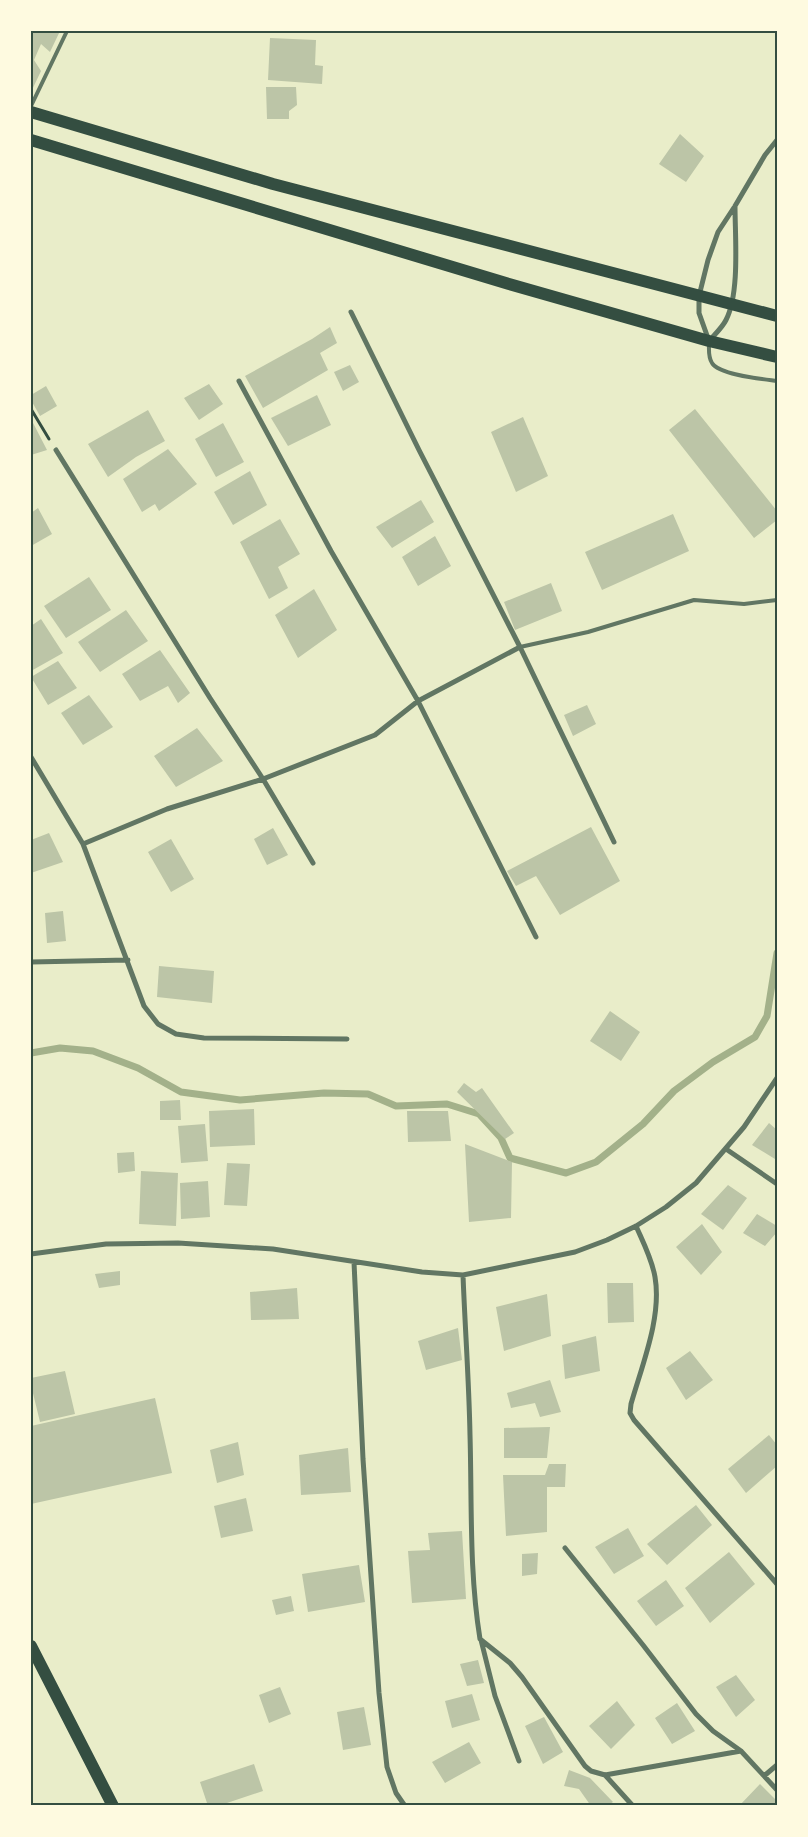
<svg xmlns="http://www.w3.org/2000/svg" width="808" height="1837" viewBox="0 0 808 1837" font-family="'Crimson Pro',serif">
	<rect width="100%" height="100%" fill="#e9edc9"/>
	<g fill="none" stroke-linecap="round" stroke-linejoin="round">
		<path stroke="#a3b18a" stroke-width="7" d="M 31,1053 L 60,1048 L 93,1051 L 138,1068 L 181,1092 L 240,1100 L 324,1093 L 368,1094 L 396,1106 L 447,1104 L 479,1114 L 501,1138 L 510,1158 L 566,1173 L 596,1162 L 643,1124 L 674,1091 L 713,1062 L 755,1037 L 767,1016 L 777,953"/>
	</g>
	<path fill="#bcc5a7" d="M 31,31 L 60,31 L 50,52 L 41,44 L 34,60 L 41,71 L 31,92 Z
		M 270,38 L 316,40 L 315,65 L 323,66 L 322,84 L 268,80 Z
		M 266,87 L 296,87 L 297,105 L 289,111 L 289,119 L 267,119 Z
		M 680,134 L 704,156 L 686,182 L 659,164 Z
		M 330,327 L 337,343 L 320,353 L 328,370 L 263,408 L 245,376 L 312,339 Z
		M 350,365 L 359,382 L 343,391 L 334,372 Z
		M 209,384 L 223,404 L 199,420 L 184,398 Z
		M 46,386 L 57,406 L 40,416 L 31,400 L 31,395 Z
		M 317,395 L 331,425 L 288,446 L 271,418 Z
		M 695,409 L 777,511 L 777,520 L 754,538 L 669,430 Z
		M 148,410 L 165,441 L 136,457 L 108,477 L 88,444 Z
		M 523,417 L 548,476 L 516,492 L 491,432 Z
		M 31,419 L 47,450 L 31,455 Z
		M 223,423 L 244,462 L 216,477 L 195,439 Z
		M 168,449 L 197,484 L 159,511 L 155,504 L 142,512 L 123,479 Z
		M 250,471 L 267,505 L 233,525 L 214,492 Z
		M 421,500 L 434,522 L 392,548 L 376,527 Z
		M 38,508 L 52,534 L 31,546 L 31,513 Z
		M 673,514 L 689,551 L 602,590 L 585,552 Z
		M 280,519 L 300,554 L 278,567 L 288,588 L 269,599 L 240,542 Z
		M 435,536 L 451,566 L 418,586 L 402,557 Z
		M 89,577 L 111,610 L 66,638 L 44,606 Z
		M 551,583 L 562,611 L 515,630 L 504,602 Z
		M 314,589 L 337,630 L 298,658 L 275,615 Z
		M 126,610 L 148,641 L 100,672 L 78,642 Z
		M 41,619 L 63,653 L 31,671 L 31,626 Z
		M 160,650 L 190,693 L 178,703 L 168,686 L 140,701 L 122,674 Z
		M 58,661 L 77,688 L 48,705 L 31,677 Z
		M 89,695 L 113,727 L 83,745 L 61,713 Z
		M 587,705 L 596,724 L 573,736 L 564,715 Z
		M 197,728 L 223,761 L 176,787 L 154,756 Z
		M 591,827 L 620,881 L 560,915 L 536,876 L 516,886 L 507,871 Z
		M 273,828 L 288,855 L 267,865 L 254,839 Z
		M 49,833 L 63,862 L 31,873 L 31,840 Z
		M 171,839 L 194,879 L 171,892 L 148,852 Z
		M 63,911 L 66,941 L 47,943 L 45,913 Z
		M 159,966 L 214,971 L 212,1003 L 157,997 Z
		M 610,1011 L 640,1032 L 621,1061 L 590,1041 Z
		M 464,1083 L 476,1092 L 482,1088 L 514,1133 L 505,1139 L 457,1092 Z
		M 180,1100 L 181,1120 L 160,1120 L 160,1101 Z
		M 254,1109 L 255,1145 L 210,1147 L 209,1111 Z
		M 407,1111 L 448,1111 L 451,1141 L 408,1142 Z
		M 769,1123 L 777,1130 L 777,1158 L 775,1159 L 752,1145 Z
		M 205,1124 L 208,1161 L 181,1163 L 178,1126 Z
		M 465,1144 L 512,1162 L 511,1218 L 469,1222 Z
		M 134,1152 L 135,1171 L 118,1173 L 117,1153 Z
		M 227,1163 L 250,1164 L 247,1206 L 224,1205 Z
		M 141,1171 L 178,1173 L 176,1226 L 139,1224 Z
		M 208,1181 L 210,1217 L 181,1219 L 180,1183 Z
		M 728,1185 L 747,1198 L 723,1230 L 701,1214 Z
		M 757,1214 L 777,1226 L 777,1232 L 765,1246 L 743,1233 Z
		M 702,1224 L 722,1252 L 701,1275 L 676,1247 Z
		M 120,1271 L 120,1285 L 99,1288 L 95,1274 Z
		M 607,1283 L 633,1283 L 634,1322 L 608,1323 Z
		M 297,1288 L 299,1319 L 251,1320 L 250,1292 Z
		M 547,1294 L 551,1336 L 504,1351 L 496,1307 Z
		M 458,1328 L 462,1360 L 426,1370 L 418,1341 Z
		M 596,1336 L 600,1371 L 565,1379 L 562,1345 Z
		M 690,1351 L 713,1380 L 686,1400 L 666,1368 Z
		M 65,1371 L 75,1414 L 40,1422 L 31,1385 L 31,1378 Z
		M 550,1380 L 561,1412 L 540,1417 L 535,1403 L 511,1408 L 507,1393 Z
		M 155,1398 L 172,1473 L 31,1504 L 31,1426 Z
		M 550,1427 L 547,1458 L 504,1458 L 504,1428 Z
		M 769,1435 L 777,1445 L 777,1466 L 746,1493 L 728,1469 Z
		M 238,1442 L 244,1475 L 217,1483 L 210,1450 Z
		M 348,1448 L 351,1492 L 301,1495 L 299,1455 Z
		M 549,1464 L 566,1464 L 565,1487 L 547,1487 L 547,1532 L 506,1536 L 503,1475 L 545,1475 Z
		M 246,1498 L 253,1531 L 221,1538 L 214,1506 Z
		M 696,1505 L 712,1525 L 667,1565 L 647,1544 Z
		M 628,1528 L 644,1556 L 614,1574 L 595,1547 Z
		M 462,1531 L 466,1599 L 412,1603 L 408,1551 L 430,1550 L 428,1533 Z
		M 729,1552 L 755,1584 L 710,1623 L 685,1588 Z
		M 538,1553 L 537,1574 L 522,1576 L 522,1554 Z
		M 359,1565 L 365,1602 L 308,1612 L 302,1574 Z
		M 666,1580 L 684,1606 L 656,1626 L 637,1601 Z
		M 291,1596 L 294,1611 L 276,1615 L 272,1600 Z
		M 478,1660 L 484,1683 L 467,1686 L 460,1664 Z
		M 736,1675 L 755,1700 L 736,1717 L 716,1687 Z
		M 280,1687 L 291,1714 L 269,1723 L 259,1695 Z
		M 472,1694 L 480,1720 L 452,1728 L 445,1701 Z
		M 617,1701 L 635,1725 L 611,1749 L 589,1726 Z
		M 677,1703 L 695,1731 L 672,1744 L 655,1718 Z
		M 364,1707 L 371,1745 L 343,1750 L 337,1712 Z
		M 544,1717 L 563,1752 L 543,1764 L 525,1726 Z
		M 469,1742 L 481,1763 L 445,1783 L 432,1762 Z
		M 254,1764 L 263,1791 L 218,1806 L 208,1806 L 200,1782 Z
		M 569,1770 L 590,1778 L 613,1802 L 607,1806 L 591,1806 L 579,1789 L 564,1786 Z
		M 760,1784 L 777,1801 L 777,1806 L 739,1806 Z"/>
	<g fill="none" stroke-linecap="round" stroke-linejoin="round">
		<path stroke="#344e41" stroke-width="3" d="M 31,409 L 49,439"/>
		<path stroke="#617663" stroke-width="4" d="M 31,106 L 67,31
			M 709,343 C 709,350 708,357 712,363 C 719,375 762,379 777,381
			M 520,647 L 588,632 L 694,600 L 744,604 L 777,600"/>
		<path stroke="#617663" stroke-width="5" d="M 735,206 C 735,237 740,293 726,320 C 722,328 715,334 709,341 L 699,313 L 699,296 L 708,260 L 718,232 L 735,206 L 765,155 L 777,140
			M 351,312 L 419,450 L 520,647 L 614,842
			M 239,381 L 331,551 L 418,701 L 536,937
			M 56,450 L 210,698 L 263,779 L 313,863
			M 31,757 L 83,844 L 144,1006 L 158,1024 L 176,1034 L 204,1038 L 347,1039
			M 83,844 L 167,809 L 263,779 L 375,735 L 418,701 L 520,647
			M 31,962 L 128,960
			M 726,1149 L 777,1184
			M 636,1226 C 643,1242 652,1259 655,1277 C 662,1317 642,1365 631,1404 L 630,1413 L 634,1420 L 777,1584
			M 31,1254 L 106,1244 L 178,1243 L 273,1249 L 422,1272 L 463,1275 L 575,1252 L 607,1240 L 636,1226 L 666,1207 L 696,1183 L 744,1127 L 777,1078
			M 354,1262 L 363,1459 L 379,1693 L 387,1767 L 396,1793 L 405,1806
			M 463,1275 C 465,1328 469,1381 470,1435 C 472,1503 469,1571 480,1639 L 510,1663 L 522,1677 L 585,1766 L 591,1771 L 605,1775 L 741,1751
			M 565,1548 L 643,1645 L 696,1714 L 713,1731 L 741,1751 L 777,1790
			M 481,1640 L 495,1696 L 519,1761
			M 605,1775 L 633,1806
			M 764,1776 L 777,1765"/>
		<path stroke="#344e41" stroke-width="12" d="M 31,112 L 273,184 L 777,316
			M 31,140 L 509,284 L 709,341 L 777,357
			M 31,1646 L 113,1806"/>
	</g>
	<rect width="808" height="1837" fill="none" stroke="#fefae0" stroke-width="65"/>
	<rect x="32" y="32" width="744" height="1772" fill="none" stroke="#344e41" stroke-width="2"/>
</svg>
